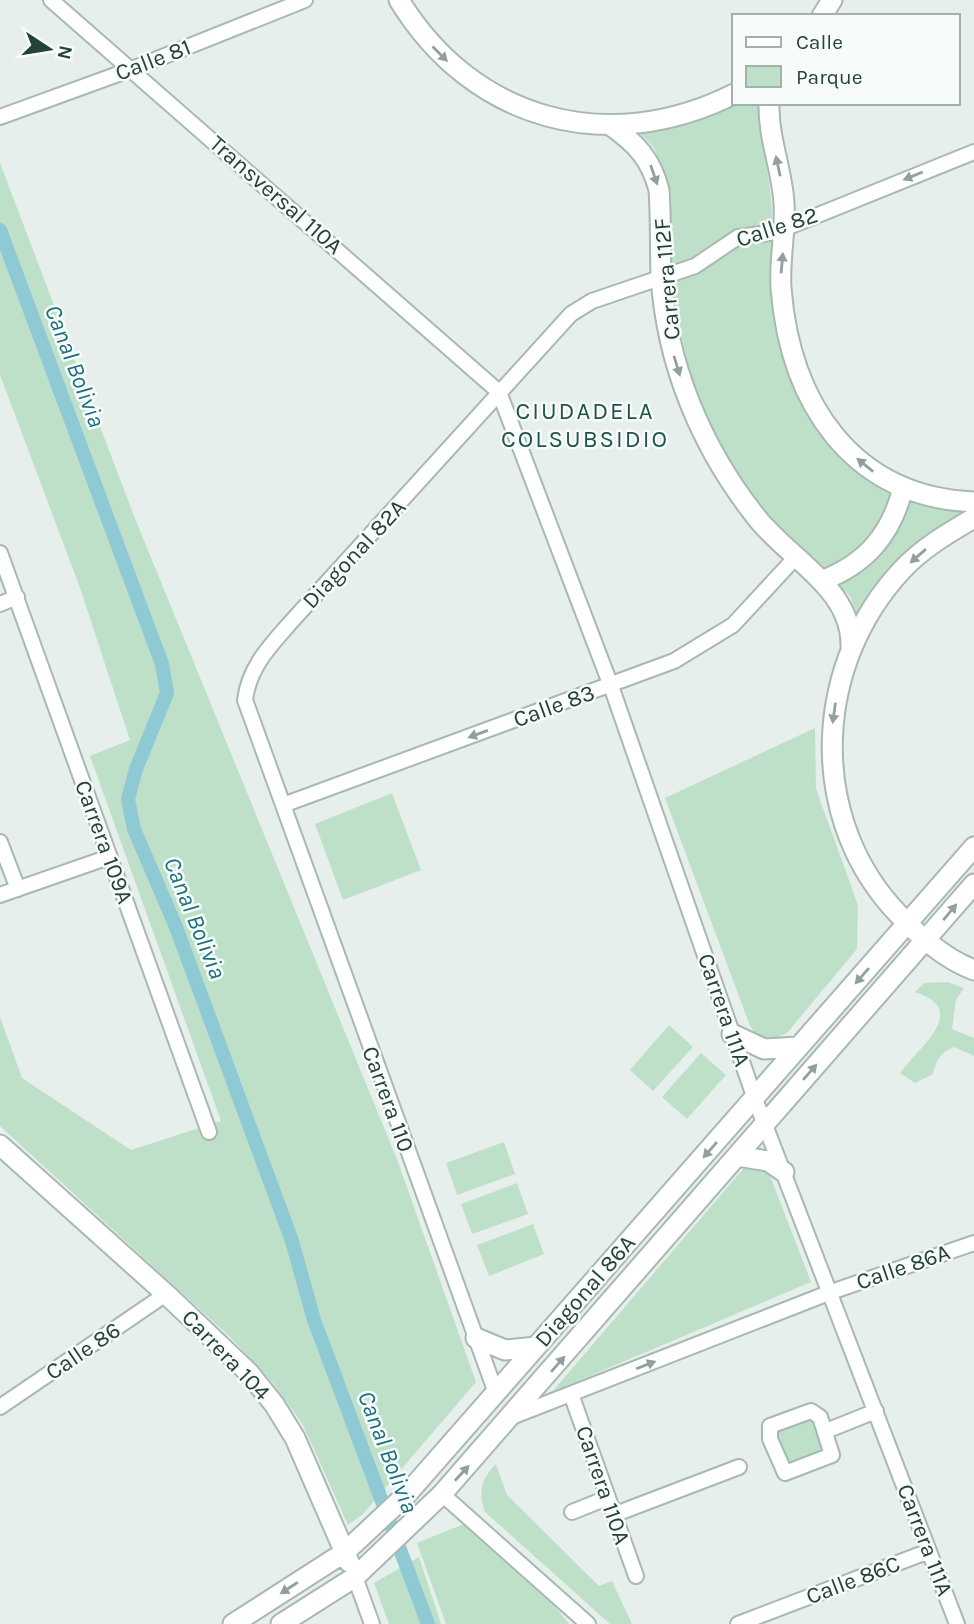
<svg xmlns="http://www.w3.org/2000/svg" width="974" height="1624" viewBox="0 0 974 1624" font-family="Karla,sans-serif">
	<rect width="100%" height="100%" fill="#e6efeb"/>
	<path fill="#bfe0c8" d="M 736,103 L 758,103 C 757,135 769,167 771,199 C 777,273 767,327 801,397 C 824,443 830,451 874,479 C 906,500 935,510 974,509 L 859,620 L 850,596 L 770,521 L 730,466 L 709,422 L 690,374 L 681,332 L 673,286 L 668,190 L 662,166 L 654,148 L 640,133 L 689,123 Z
		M 0,163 L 134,516 L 398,1162 L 476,1382 L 363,1514 L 348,1525 L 303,1425 L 273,1383 L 230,1337 L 0,1126 L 0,1017 L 22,1078 L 131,1150 L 221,1121 L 90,756 L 130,740 L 79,585 L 0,375 Z
		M 815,728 L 816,789 L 858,905 L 857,949 L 787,1033 L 771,1040 L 758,1038 L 750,1026 L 665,798 Z
		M 392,793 L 421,870 L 343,900 L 315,824 Z
		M 947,982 L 964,988 L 956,1000 L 952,1029 L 974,1038 L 974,1056 L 954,1047 C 940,1053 937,1059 933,1074 L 915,1083 L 900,1073 C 921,1045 970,1010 915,992 L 924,983 Z
		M 669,1025 L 693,1047 L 653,1091 L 630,1070 Z
		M 701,1053 L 726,1075 L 687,1119 L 662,1097 Z
		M 504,1142 L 515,1174 L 457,1195 L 446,1163 Z
		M 744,1168 L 769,1173 L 811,1282 L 552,1392 Z
		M 517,1183 L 528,1214 L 472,1234 L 461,1204 Z
		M 533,1224 L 544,1254 L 489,1276 L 477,1245 Z
		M 817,1415 L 830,1454 L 784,1472 L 771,1433 Z
		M 496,1464 L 507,1495 L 599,1586 L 612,1581 L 632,1624 L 610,1624 L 485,1512 C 478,1494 481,1478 496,1464 Z
		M 466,1523 L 542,1591 L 569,1624 L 446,1624 L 417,1543 Z
		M 419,1557 L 441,1624 L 389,1624 L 374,1583 Z"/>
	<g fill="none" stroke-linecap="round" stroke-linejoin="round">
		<path stroke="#8ec9d4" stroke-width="14" d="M 0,230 L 162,664 L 167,693 L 136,769 L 128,799 L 134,829 L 176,927 L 292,1241 L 314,1320 L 428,1624"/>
		<g stroke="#a8b8b2" stroke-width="18">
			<path id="minor" d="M 51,0 L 499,392 L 611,686 L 755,1099 L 957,1624
				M 0,117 L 132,69 L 305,0
				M 0,553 L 209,1132
				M 0,604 L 17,597
				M 283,805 L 674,661 L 733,625 L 795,558
				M 0,842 L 18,889
				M 0,895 L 109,857
				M 496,1393 L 245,700 C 249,667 270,646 291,622 L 571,314 L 592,301 L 695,266 L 738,237 L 776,232 L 974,152
				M 571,1394 L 636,1576
				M 0,1407 L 166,1294
				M 811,1411 L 820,1417 L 832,1455 L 785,1473 L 770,1439 L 770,1426 Z
				M 514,1416 L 831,1292 L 974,1243
				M 826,1431 L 876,1411
				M 442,1494 L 588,1624
				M 572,1512 L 607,1498
				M 613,1515 L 739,1467
				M 355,1577 L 372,1624
				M 738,1624 L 929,1551"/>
		</g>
		<g stroke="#a8b8b2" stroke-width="23">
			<path id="tertiary" d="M 399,0 C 473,121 608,157 734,94
				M 822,16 L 832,0
				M 769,103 C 768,138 782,169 784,203 C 786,231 779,260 781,288 C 790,402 851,497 974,502
				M 610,125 C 636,143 651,159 659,190 C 661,218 660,246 661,275 C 666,364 702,449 757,518 C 789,559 853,589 851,647
				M 974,518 C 948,533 921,549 901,571 C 816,663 807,809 890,905 C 913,931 942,958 974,970
				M 821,581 C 866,564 891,535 903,488
				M 732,1034 L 764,1049 L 799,1047
				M 0,1145 L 166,1294 L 249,1373 L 274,1404 L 295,1438 L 349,1562
				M 737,1156 L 768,1161 L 784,1172
				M 476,1338 L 505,1350 L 536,1347
				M 233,1624 L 345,1552 L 407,1494 L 974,847
				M 281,1624 L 355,1577 L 442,1494 L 974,884"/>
		</g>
		<use href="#minor" stroke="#fff" stroke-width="14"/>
		<use href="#tertiary" stroke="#fff" stroke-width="19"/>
	</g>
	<defs><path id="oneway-solid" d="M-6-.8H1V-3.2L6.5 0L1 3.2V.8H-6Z" transform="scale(1.75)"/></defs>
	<g fill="#92a09c">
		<use href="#oneway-solid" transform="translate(440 54) rotate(45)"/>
		<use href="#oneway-solid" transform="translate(778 166) rotate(-102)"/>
		<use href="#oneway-solid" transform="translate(654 175) rotate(71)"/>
		<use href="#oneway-solid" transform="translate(913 176) rotate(158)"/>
		<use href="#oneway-solid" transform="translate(782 263) rotate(-85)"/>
		<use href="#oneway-solid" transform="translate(677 366) rotate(73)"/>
		<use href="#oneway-solid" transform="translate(865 465) rotate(-141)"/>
		<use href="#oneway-solid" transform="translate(918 556) rotate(139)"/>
		<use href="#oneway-solid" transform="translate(834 713) rotate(98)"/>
		<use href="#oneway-solid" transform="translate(478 734) rotate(160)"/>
		<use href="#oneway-solid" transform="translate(950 912) rotate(-50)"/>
		<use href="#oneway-solid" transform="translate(862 976) rotate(131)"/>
		<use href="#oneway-solid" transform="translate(810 1072) rotate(-49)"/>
		<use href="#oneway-solid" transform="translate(710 1150) rotate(131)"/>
		<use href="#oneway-solid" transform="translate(558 1364) rotate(-49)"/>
		<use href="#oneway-solid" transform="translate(646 1365) rotate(-21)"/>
		<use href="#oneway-solid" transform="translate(462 1473) rotate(-47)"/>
		<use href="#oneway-solid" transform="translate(289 1588) rotate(147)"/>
	</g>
	<g text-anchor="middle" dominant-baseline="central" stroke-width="5" stroke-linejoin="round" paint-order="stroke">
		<g font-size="23" fill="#24423a" stroke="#f7fbf9">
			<text transform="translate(153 60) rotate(-21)">Calle 81</text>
			<text transform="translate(276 195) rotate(41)">Transversal 110A</text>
			<text transform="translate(777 227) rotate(-18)">Calle 82</text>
			<text transform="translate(667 279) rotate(-95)">Carrera 112F</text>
			<text transform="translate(354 554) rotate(-47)">Diagonal 82A</text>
			<text transform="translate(554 706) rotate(-20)">Calle 83</text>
			<text transform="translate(104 842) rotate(70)">Carrera 109A</text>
			<text transform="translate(724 1010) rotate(71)">Carrera 111A</text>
			<text transform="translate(388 1099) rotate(70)">Carrera 110</text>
			<text transform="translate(903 1267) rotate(-19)">Calle 86A</text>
			<text transform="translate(585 1291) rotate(-49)">Diagonal 86A</text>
			<text transform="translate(83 1351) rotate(-34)">Calle 86</text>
			<text transform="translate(226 1355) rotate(46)">Carrera 104</text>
			<text transform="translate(603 1485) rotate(71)">Carrera 110A</text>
			<text transform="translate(925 1540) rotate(69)">Carrera 111A</text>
			<text transform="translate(853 1580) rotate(-21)">Calle 86C</text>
		</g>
		<g font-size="24" font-style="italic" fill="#1c6f80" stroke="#f7fbf9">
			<text transform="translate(75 366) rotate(69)">Canal Bolivia</text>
			<text transform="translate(195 918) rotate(68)">Canal Bolivia</text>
			<text transform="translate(388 1452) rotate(69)">Canal Bolivia</text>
		</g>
		<g font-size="24" letter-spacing="2" fill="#1f5548" stroke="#f7fbf9">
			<text x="585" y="411">CIUDADELA<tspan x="585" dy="28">COLSUBSIDIO</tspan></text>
		</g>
	</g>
	<rect x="732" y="14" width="228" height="91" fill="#f7fbf9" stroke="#a3b1ad" stroke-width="2"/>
	<rect x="746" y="37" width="35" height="10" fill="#ffffff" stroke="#a3b1ad" stroke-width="2"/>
	<text x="796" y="49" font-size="21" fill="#24423a">Calle</text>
	<rect x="746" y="66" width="35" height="21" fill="#bfe0c8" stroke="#a3b1ad" stroke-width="2"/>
	<text x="796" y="84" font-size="21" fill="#24423a">Parque</text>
	<g transform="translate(49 49) rotate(102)" stroke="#f7fbf9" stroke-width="5" paint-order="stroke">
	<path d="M0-5L12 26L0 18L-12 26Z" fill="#24423a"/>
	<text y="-10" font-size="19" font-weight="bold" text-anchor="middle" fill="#24423a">N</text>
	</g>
</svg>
